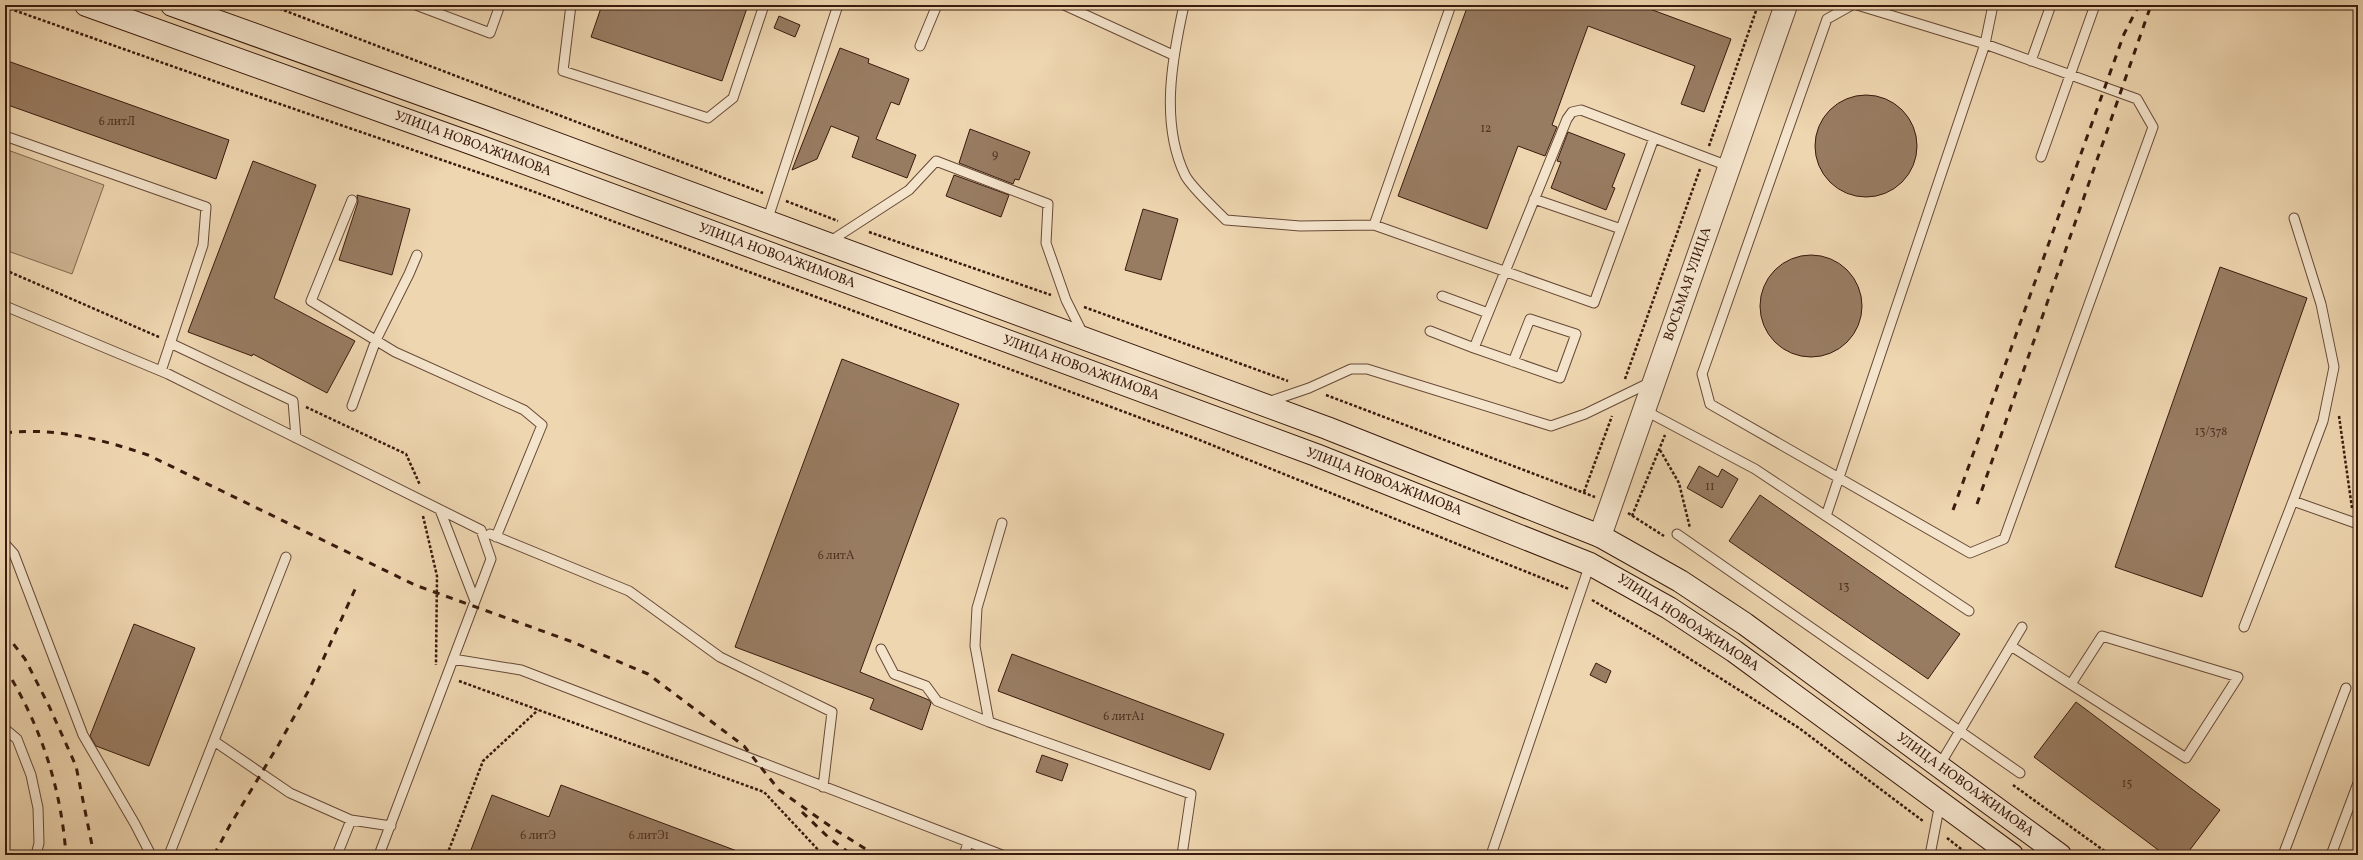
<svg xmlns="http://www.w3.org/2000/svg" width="2363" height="860" viewBox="0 0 2363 860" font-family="Vollkorn,serif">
	<rect width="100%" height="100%" fill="#eed6b0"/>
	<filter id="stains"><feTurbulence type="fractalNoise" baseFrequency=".005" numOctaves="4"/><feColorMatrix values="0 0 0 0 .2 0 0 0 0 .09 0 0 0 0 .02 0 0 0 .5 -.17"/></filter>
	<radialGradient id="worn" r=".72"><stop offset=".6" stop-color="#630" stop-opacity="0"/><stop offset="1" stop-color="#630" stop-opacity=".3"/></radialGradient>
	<path fill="#cfb694" stroke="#846850" d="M 5,149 L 104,185 L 72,274 L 5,250 Z"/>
	<path fill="#987c62" stroke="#3a1a0d" d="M 602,5 L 748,5 L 722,81 L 591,37 Z
		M 1468,5 L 1639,5 L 1731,39 L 1704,112 L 1681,104 L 1695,66 L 1588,26 L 1552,125 L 1557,127 L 1545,156 L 1518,146 L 1487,229 L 1398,196 Z
		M 779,16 L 800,25 L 795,37 L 774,28 Z
		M 840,48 L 869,59 L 868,63 L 909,79 L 899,105 L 891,102 L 876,139 L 916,155 L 907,178 L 852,157 L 859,137 L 831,126 L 817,159 L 792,170 Z
		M 5,60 L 229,140 L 216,179 L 5,104 Z
		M1815 146a51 51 0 1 1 102 0a51 51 0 1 1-102 0Z
		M 970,129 L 1030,152 L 1019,180 L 1015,179 L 1013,184 L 959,163 Z
		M 1568,132 L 1625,154 L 1612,187 L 1615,188 L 1606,210 L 1551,188 L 1561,162 L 1557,161 Z
		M 253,161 L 316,185 L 274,298 L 355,341 L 327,393 L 253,354 L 252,356 L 188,332 Z
		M 954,175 L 1009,195 L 1001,217 L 946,196 Z
		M 357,195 L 410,209 L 392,275 L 339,260 L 358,202 Z
		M 1143,209 L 1178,219 L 1161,280 L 1125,270 Z
		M1760 306a51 51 0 1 1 102 0a51 51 0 1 1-102 0Z
		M 2220,267 L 2307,298 L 2202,597 L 2115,567 Z
		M 842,359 L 959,404 L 860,672 L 929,700 L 931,703 L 922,730 L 870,709 L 874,699 L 735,647 Z
		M 1699,466 L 1718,477 L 1722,469 L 1738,479 L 1722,508 L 1687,488 Z
		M 1760,495 L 1960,634 L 1928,679 L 1729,541 Z
		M 134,624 L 195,648 L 149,766 L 96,746 L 90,736 Z
		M 1012,654 L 1224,734 L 1210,770 L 998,691 Z
		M 1596,663 L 1611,671 L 1606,683 L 1590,675 Z
		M 2076,702 L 2220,810 L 2186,855 L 2165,855 L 2034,757 Z
		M 1042,755 L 1068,764 L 1062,781 L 1036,772 Z
		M 561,785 L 745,854 L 745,855 L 469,855 L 492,795 L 549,817 Z"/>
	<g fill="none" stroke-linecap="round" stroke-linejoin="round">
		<g stroke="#674936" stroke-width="11">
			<path id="service" d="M 416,5 L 490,33 L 500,5
				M 571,5 L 563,71 L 708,118 L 733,98 L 764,5
				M 1064,5 L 1173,55
				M 1184,5 C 1172,59 1160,123 1185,175 C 1191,187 1216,210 1226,220 L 1300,226 L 1374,225
				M 1451,5 L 1374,225 L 1594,303 L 1654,138
				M 1852,5 L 1827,19 L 1702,374 L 1710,404 L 1970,553 L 2004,539 L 2153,127 L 2137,99 L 1985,44 L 1857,5
				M 920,46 L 937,5
				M 2031,61 L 2051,5
				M 5,136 L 206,207 L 203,245 L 161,371
				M 2041,157 L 2095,5
				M 1534,199 L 1621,229
				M 352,200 L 311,301 L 395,352 L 524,410 L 542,425 L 496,537
				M 2294,218 L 2321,304 L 2334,367 L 2323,421 L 2293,501 L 2358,524
				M 767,221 L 838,5
				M 829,242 L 909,190 L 936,161 L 1048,204 L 1046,243 L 1066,300 L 1084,336
				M 1442,296 L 1488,313
				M 5,306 L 168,374 L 481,530 L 491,559 L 379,855
				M 1430,331 L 1474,348
				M 170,343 L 293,401 L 296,438
				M 1513,362 L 1530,319 L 1576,334 L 1560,378 L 1474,348 L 1567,119 L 1572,112 L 1581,110 L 1728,166
				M 1268,402 L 1309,388 L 1351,369 L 1367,369 L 1551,426 L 1585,414 L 1651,382
				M 352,406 L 376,340 L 409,274 L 417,255
				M 1644,410 L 1755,469 L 1969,611
				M 440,510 L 475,601
				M 1826,516 L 1985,44 L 1993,5
				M 1002,523 L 977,608 L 975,646 L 989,722 L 1191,794 L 1182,855
				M 490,534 L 629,591 L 720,657 L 832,712 L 823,787
				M 1677,534 L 2020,773
				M 5,544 L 14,554 L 83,735 L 135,824 L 151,855
				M 2244,627 L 2293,501
				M 2011,646 L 2186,758 L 2238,677 L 2102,636 L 2071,684
				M 881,649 L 894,674 L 926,686 L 937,701 L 989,722
				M 453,659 L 521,670 L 1002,855
				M 5,729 L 17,739 L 31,775 L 38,808 L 39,843 L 36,855
				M 214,741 L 290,793 L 351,820
				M 1939,766 L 2022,627
				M 169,855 L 286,557
				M 337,855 L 351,820 L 391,826
				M 964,855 L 968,843
				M 1491,855 L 1590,564
				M 1930,855 L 1940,803
				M 2283,855 L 2346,688
				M 2331,855 L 2358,783"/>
		</g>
		<g stroke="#674936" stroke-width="24">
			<path id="tertiary" d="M 1600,536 L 1786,5"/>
		</g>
		<g stroke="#3a1a0d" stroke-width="24">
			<path id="secondary" d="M 86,5 L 476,145 L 1316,455 L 1590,564 L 1669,608 L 1734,651 L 2012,855
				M 172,5 L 487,118 L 1327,428 L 1600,536 L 1680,581 L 1745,624 L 2060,855"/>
		</g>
		<path stroke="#3a1a0d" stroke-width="2.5" stroke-dasharray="3 2" stroke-linecap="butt" d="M 270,5 L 763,193
			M 5,7 L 245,92 L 532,191 L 1197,439 L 1569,589
			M 1709,146 L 1758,5
			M 786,201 L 838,221
			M 869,232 L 1051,295
			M 5,270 L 159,337
			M 1084,307 L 1288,381
			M 1625,379 L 1700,169
			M 1326,395 L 1595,497
			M 306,407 L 406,454 L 420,485
			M 2339,416 L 2352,508
			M 1660,450 L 1679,483 L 1690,528
			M 1584,492 L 1612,416
			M 1628,513 L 1664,536
			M 423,516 L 437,576 L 436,665
			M 1632,516 L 1665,435
			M 2356,537 L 2358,554
			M 1592,600 L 1652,635 L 1799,728 L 1923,821
			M 459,681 L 764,792 L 823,855
			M 2013,785 L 2110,855
			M 1947,838 L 1969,855
			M 447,855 L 483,761 L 538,710"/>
		<use href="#service" stroke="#f4e4cc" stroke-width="9"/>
		<use href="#tertiary" stroke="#f4e4cc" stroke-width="22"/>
		<use href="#secondary" stroke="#f4e4cc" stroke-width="22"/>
		<path stroke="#3a1a0d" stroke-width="3" stroke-dasharray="7 7" stroke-linecap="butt" d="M 5,433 C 55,427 101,439 148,455 L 415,585 L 570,641 L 648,674 L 744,746 L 779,790 L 834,829 L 875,855
			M 1977,504 L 2151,5
			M 1953,510 L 2124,34 L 2139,5
			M 5,633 L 25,659 L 49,706 L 76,766 L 94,855
			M 5,668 C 41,726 61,787 66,855
			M 802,812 L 828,837 L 852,855
			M 214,855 L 230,825 L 279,744 L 310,688 L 357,585"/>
	</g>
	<g text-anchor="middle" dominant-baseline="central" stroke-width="3.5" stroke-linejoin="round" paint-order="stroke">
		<g font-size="12" fill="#523222">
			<text x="117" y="122">6 литЛ</text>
			<text x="1486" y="129">12</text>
			<text x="995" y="155">9</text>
			<text x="2211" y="432">13/378</text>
			<text x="1710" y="487">11</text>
			<text x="836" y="556">6 литА</text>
			<text x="1844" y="587">13</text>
			<text x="1124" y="717">6 литА1</text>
			<text x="2127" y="784">15</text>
			<text x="538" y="836">6 литЭ</text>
			<text x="649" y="836">6 литЭ1</text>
		</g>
		<g font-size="14" fill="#3a1a0d" stroke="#f4e4cc">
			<text transform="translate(473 144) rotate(20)">УЛИЦА НОВОАЖИМОВА</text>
			<text transform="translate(777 256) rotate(20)">УЛИЦА НОВОАЖИМОВА</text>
			<text transform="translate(1688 284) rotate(-71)">ВОСЬМАЯ УЛИЦА</text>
			<text transform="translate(1081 368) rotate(20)">УЛИЦА НОВОАЖИМОВА</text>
			<text transform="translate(1384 482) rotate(21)">УЛИЦА НОВОАЖИМОВА</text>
			<text transform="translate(1688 623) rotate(33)">УЛИЦА НОВОАЖИМОВА</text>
			<text transform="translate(1965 785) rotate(36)">УЛИЦА НОВОАЖИМОВА</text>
		</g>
	</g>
	<rect width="2363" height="860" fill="none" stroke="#eed6b0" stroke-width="20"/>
	<rect x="6" y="6" width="2351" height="848" fill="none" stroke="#3a1a0d" stroke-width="2"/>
	<rect x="10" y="10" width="2343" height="840" fill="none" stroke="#3a1a0d"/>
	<rect width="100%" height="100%" filter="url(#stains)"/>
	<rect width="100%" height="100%" fill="url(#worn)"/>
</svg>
